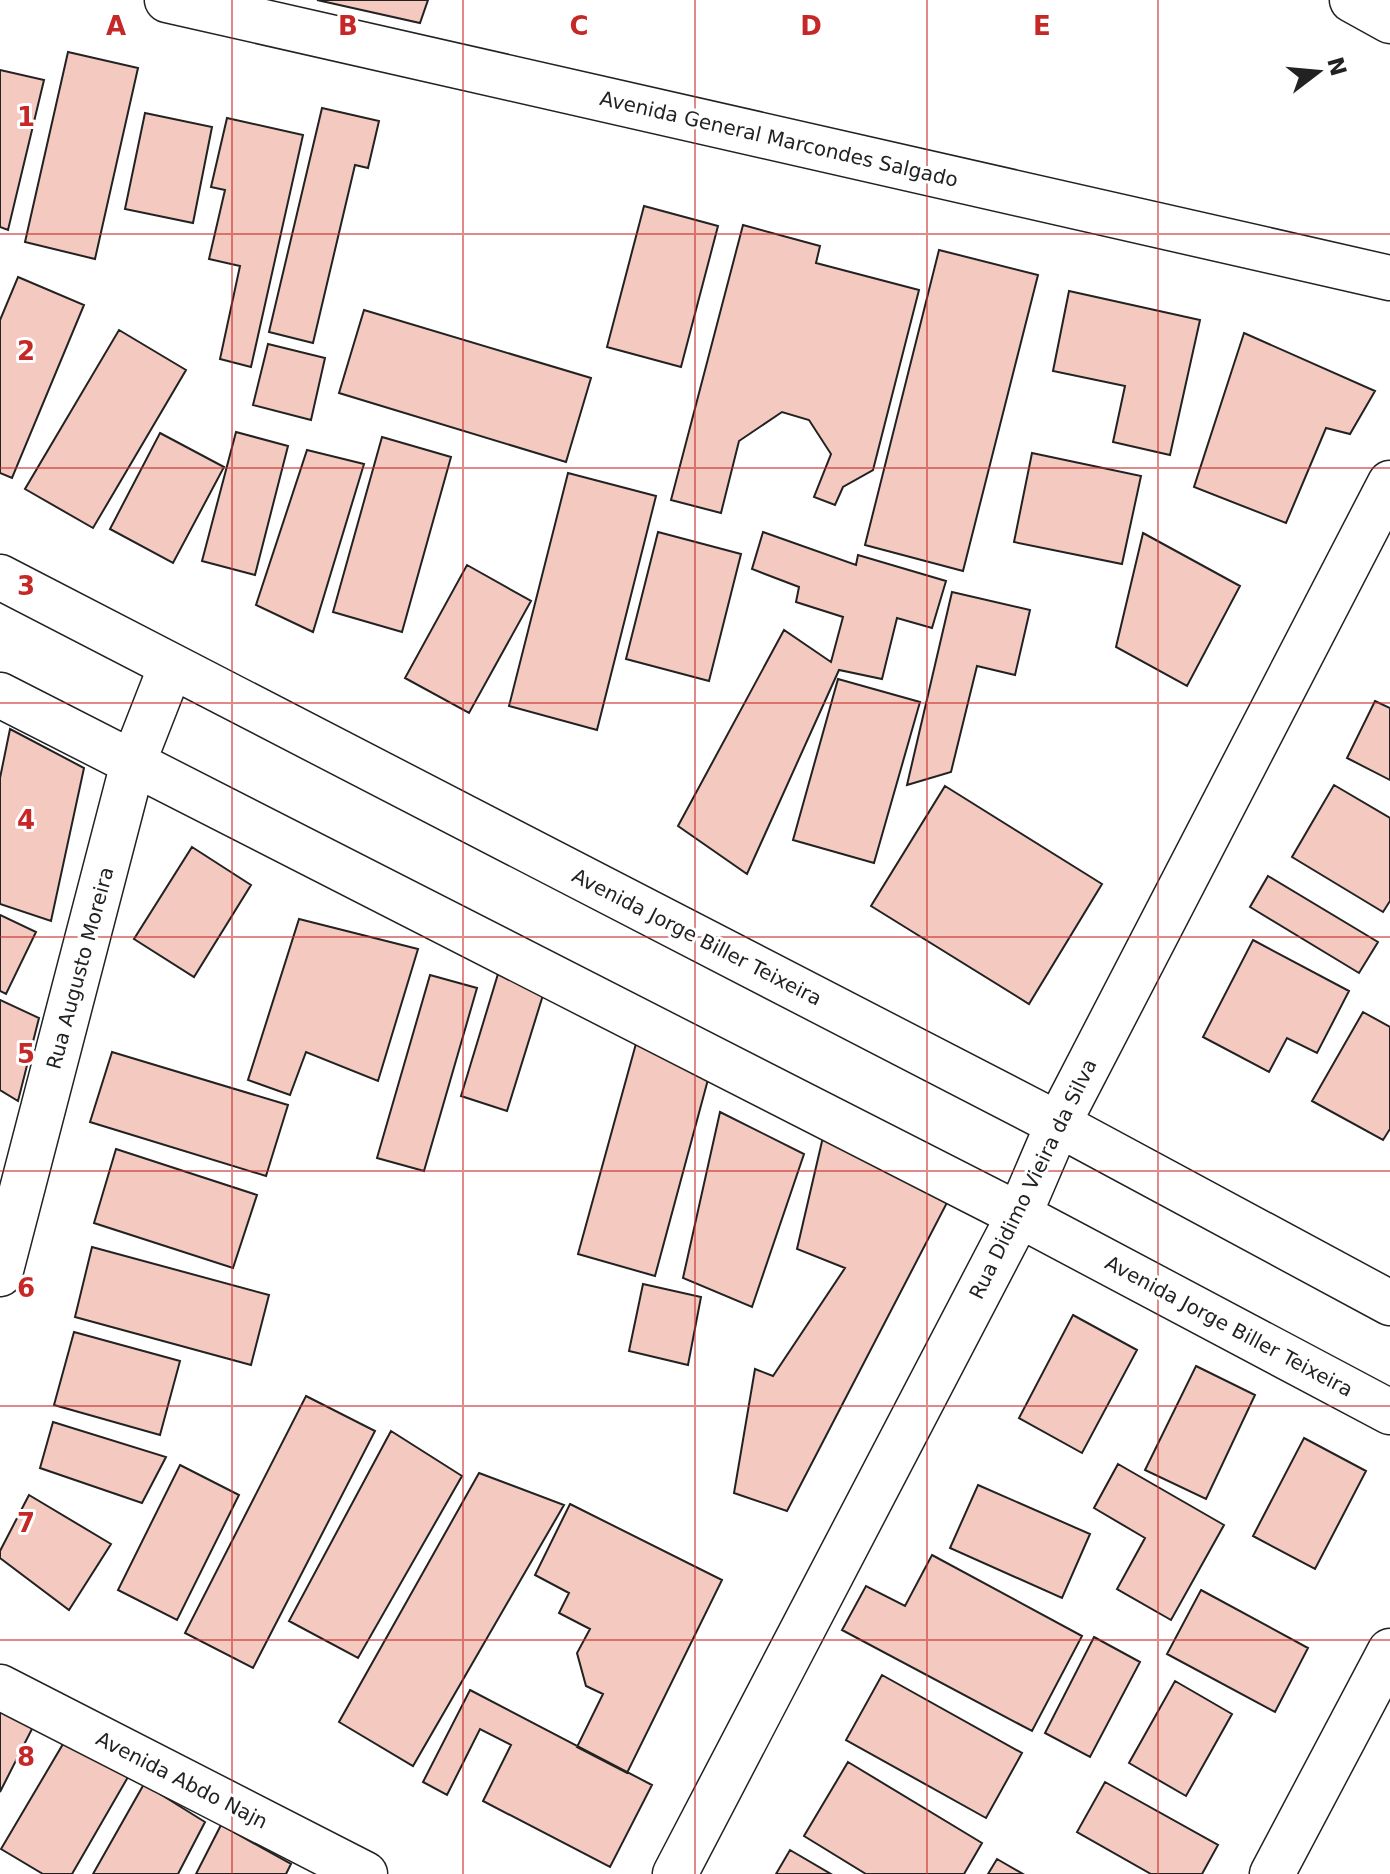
<svg xmlns="http://www.w3.org/2000/svg" width="1390" height="1874" viewBox="0 0 1390 1874" font-family="'DejaVu Sans',sans-serif">
	<rect width="100%" height="100%" fill="#fff"/>
	<path fill="#f3c9c0" stroke="#222" stroke-width="2" d="M 317,0 L 428,0 L 420,23 Z
		M 68,52 L 138,68 L 95,259 L 25,242 Z
		M 0,70 L 44,80 L 8,230 L 0,227 Z
		M 322,108 L 379,121 L 368,168 L 355,165 L 313,343 L 269,332 Z
		M 145,113 L 212,127 L 193,223 L 125,209 Z
		M 227,118 L 303,135 L 251,367 L 220,359 L 240,266 L 209,259 L 225,190 L 211,187 Z
		M 644,206 L 718,226 L 681,367 L 607,347 Z
		M 743,225 L 820,246 L 816,263 L 919,290 L 873,470 L 843,487 L 835,505 L 814,497 L 831,454 L 809,420 L 782,412 L 739,441 L 721,513 L 671,500 Z
		M 939,250 L 1038,275 L 963,571 L 865,545 Z
		M 18,277 L 84,305 L 12,478 L 0,473 L 0,320 Z
		M 1069,291 L 1200,320 L 1170,455 L 1113,442 L 1125,386 L 1053,371 Z
		M 364,310 L 591,378 L 566,462 L 339,393 Z
		M 119,330 L 186,370 L 93,528 L 25,489 Z
		M 1244,333 L 1375,391 L 1350,434 L 1326,428 L 1286,523 L 1194,487 Z
		M 268,344 L 325,358 L 311,420 L 253,405 Z
		M 236,432 L 288,446 L 255,575 L 202,561 Z
		M 160,433 L 224,467 L 173,563 L 110,529 Z
		M 382,437 L 451,457 L 402,632 L 333,612 Z
		M 307,450 L 364,464 L 313,632 L 256,605 Z
		M 1032,453 L 1141,476 L 1122,564 L 1014,542 Z
		M 568,473 L 656,496 L 597,730 L 509,706 Z
		M 658,532 L 741,554 L 709,681 L 626,659 Z
		M 763,532 L 856,565 L 858,555 L 946,581 L 932,628 L 897,618 L 882,679 L 839,670 L 747,874 L 678,826 L 784,630 L 831,662 L 843,617 L 796,602 L 799,587 L 752,569 Z
		M 1143,533 L 1240,586 L 1187,686 L 1116,647 Z
		M 467,565 L 531,601 L 469,713 L 405,678 Z
		M 952,592 L 1030,610 L 1015,675 L 977,666 L 951,772 L 907,785 Z
		M 838,679 L 920,702 L 874,863 L 793,840 Z
		M 1375,701 L 1390,708 L 1390,780 L 1347,758 Z
		M 10,729 L 84,768 L 51,921 L 0,904 L 0,778 Z
		M 1334,785 L 1390,818 L 1390,901 L 1383,912 L 1292,857 Z
		M 945,786 L 1102,884 L 1029,1004 L 871,906 Z
		M 192,847 L 251,885 L 194,977 L 134,939 Z
		M 1268,876 L 1378,942 L 1359,973 L 1250,907 Z
		M 0,915 L 36,932 L 6,994 L 0,991 Z
		M 299,919 L 418,949 L 378,1081 L 306,1052 L 290,1095 L 248,1080 Z
		M 1253,940 L 1349,991 L 1317,1053 L 1287,1038 L 1269,1072 L 1203,1037 Z
		M 501,964 L 548,979 L 507,1111 L 461,1096 Z
		M 430,975 L 477,988 L 424,1171 L 377,1158 Z
		M 0,1000 L 39,1018 L 18,1101 L 0,1090 Z
		M 1363,1012 L 1390,1027 L 1390,1129 L 1383,1140 L 1312,1101 Z
		M 637,1040 L 713,1061 L 655,1276 L 578,1254 Z
		M 112,1052 L 288,1105 L 266,1176 L 90,1122 Z
		M 720,1112 L 804,1154 L 752,1307 L 683,1278 Z
		M 826,1124 L 951,1195 L 787,1511 L 734,1493 L 755,1369 L 773,1376 L 845,1268 L 797,1249 Z
		M 116,1149 L 257,1195 L 233,1268 L 94,1223 Z
		M 92,1247 L 269,1295 L 251,1365 L 75,1317 Z
		M 643,1284 L 701,1297 L 688,1365 L 629,1351 Z
		M 1073,1315 L 1137,1350 L 1082,1453 L 1019,1418 Z
		M 74,1332 L 180,1361 L 160,1435 L 54,1405 Z
		M 1196,1366 L 1255,1395 L 1206,1499 L 1145,1470 Z
		M 306,1396 L 375,1431 L 253,1668 L 185,1633 Z
		M 53,1422 L 166,1457 L 142,1503 L 40,1468 Z
		M 391,1431 L 462,1476 L 358,1658 L 289,1621 Z
		M 1304,1438 L 1366,1471 L 1315,1569 L 1253,1536 Z
		M 1118,1464 L 1224,1525 L 1171,1620 L 1117,1589 L 1145,1538 L 1094,1508 Z
		M 180,1465 L 239,1495 L 177,1620 L 118,1590 Z
		M 479,1473 L 564,1505 L 413,1766 L 339,1722 Z
		M 978,1485 L 1090,1534 L 1062,1598 L 950,1548 Z
		M 29,1495 L 111,1544 L 69,1610 L 0,1558 L 0,1551 Z
		M 570,1504 L 722,1580 L 627,1773 L 577,1747 L 603,1694 L 586,1686 L 577,1653 L 590,1629 L 559,1613 L 569,1593 L 535,1575 Z
		M 932,1555 L 1082,1636 L 1032,1731 L 842,1630 L 866,1586 L 905,1606 Z
		M 1201,1590 L 1308,1648 L 1275,1712 L 1167,1654 Z
		M 1094,1637 L 1140,1662 L 1090,1757 L 1045,1733 Z
		M 882,1675 L 1022,1753 L 986,1818 L 846,1740 Z
		M 1175,1681 L 1232,1714 L 1186,1796 L 1129,1763 Z
		M 470,1690 L 652,1785 L 610,1867 L 483,1801 L 511,1745 L 480,1729 L 447,1795 L 423,1782 Z
		M 0,1708 L 34,1725 L 0,1792 Z
		M 66,1739 L 128,1777 L 72,1874 L 43,1874 L 1,1849 Z
		M 848,1762 L 982,1843 L 964,1874 L 866,1874 L 804,1836 Z
		M 1105,1782 L 1218,1845 L 1202,1874 L 1151,1874 L 1077,1832 Z
		M 144,1784 L 205,1822 L 178,1874 L 93,1874 Z
		M 221,1825 L 291,1864 L 286,1874 L 196,1874 Z
		M 790,1850 L 831,1874 L 776,1874 Z
		M 997,1859 L 1023,1874 L 988,1874 Z"/>
	<g fill="none" stroke-linecap="round" stroke-linejoin="round">
		<g stroke="#222" stroke-width="47">
			<path id="minor" d="M 167,0 L 1390,278
				M 1352,0 L 1390,21
				M 0,577 L 1058,1124 L 1390,1303
				M 0,695 L 1019,1215 L 1390,1412
				M 0,1274 L 133,763 L 171,666
				M 0,1687 L 365,1874
				M 675,1874 L 1019,1215 L 1058,1124 L 1390,483
				M 1272,1874 L 1390,1651"/>
		</g>
		<use href="#minor" stroke="#fff" stroke-width="44"/>
	</g>
	<path fill="none" stroke="#c62828" stroke-width="2" stroke-opacity="0.55" d="M 232,0 L 232,1874M 463,0 L 463,1874M 695,0 L 695,1874M 927,0 L 927,1874M 1158,0 L 1158,1874M 0,234 L 1390,234M 0,468 L 1390,468M 0,703 L 1390,703M 0,937 L 1390,937M 0,1171 L 1390,1171M 0,1406 L 1390,1406M 0,1640 L 1390,1640"/>
	<g text-anchor="middle" dominant-baseline="central" stroke-width="6" stroke-linejoin="round" paint-order="stroke">
		<g font-size="20" fill="#222" stroke="#fff">
			<text transform="translate(779 139) rotate(13)">Avenida General Marcondes Salgado</text>
			<text transform="translate(697 937) rotate(27)">Avenida Jorge Biller Teixeira</text>
			<text transform="translate(80 968) rotate(-75)">Rua Augusto Moreira</text>
			<text transform="translate(1033 1179) rotate(-64)">Rua Didimo Vieira da Silva</text>
			<text transform="translate(1229 1326) rotate(28)">Avenida Jorge Biller Teixeira</text>
			<text transform="translate(182 1780) rotate(27)">Avenida Abdo Najn</text>
		</g>
	</g>
	<g font-size="26" text-anchor="middle" font-weight="bold" fill="#c62828" stroke="#fff" stroke-width="6" stroke-linejoin="round" paint-order="stroke">
		<text x="116" y="35">A</text>
		<text x="348" y="35">B</text>
		<text x="579" y="35">C</text>
		<text x="811" y="35">D</text>
		<text x="1042" y="35">E</text>
		<text x="26" y="126">1</text>
		<text x="26" y="360">2</text>
		<text x="26" y="595">3</text>
		<text x="26" y="829">4</text>
		<text x="26" y="1063">5</text>
		<text x="26" y="1297">6</text>
		<text x="26" y="1532">7</text>
		<text x="26" y="1766">8</text>
	</g>
	<g transform="translate(1318 72) rotate(74)" stroke="#ffffff" stroke-width="6" paint-order="stroke">
	<path d="M0-6L14 30L0 20L-14 30Z" fill="#222222"/>
	<text y="-12" font-size="22" font-weight="bold" text-anchor="middle" fill="#222222">N</text>
	</g>
</svg>
